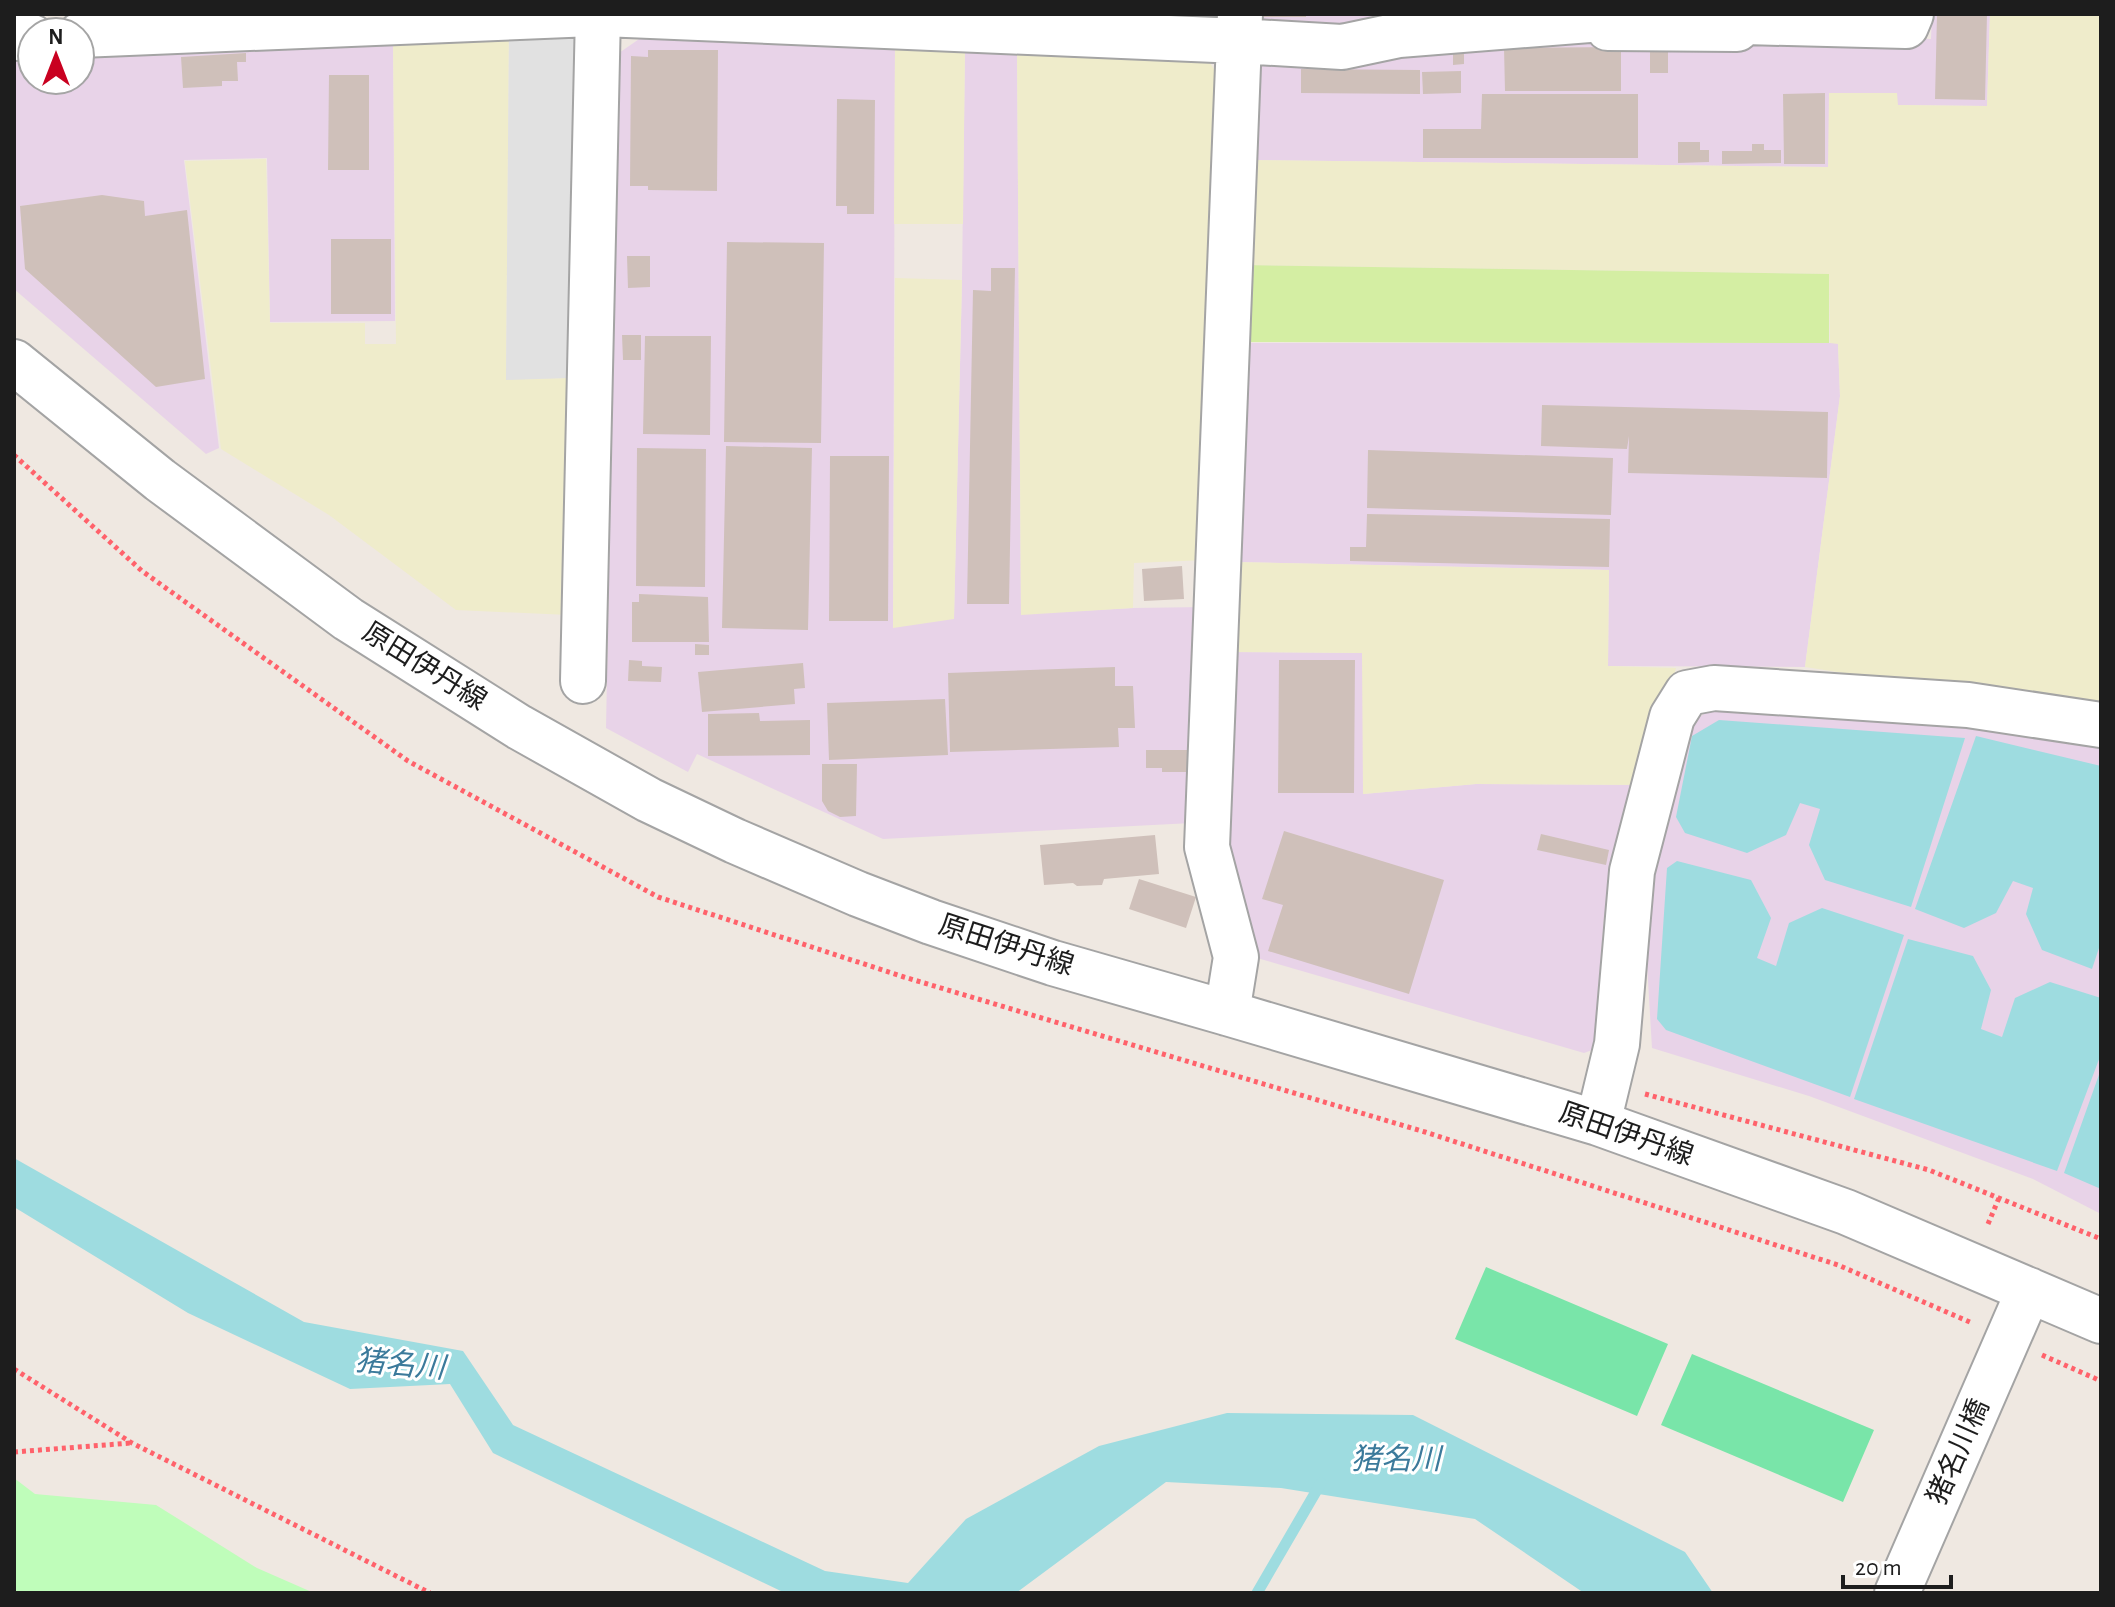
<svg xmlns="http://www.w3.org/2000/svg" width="2115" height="1607" viewBox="0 0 2115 1607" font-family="'Alegreya Sans','Noto Sans JP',sans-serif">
	<rect width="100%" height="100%" fill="#efe8e1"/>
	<path fill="#e8d3e8" d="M 1250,14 L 1506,14 L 1380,28 L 1249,25 Z
		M 1932,14 L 1990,14 L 1987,106 L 1897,105 L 1897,94 L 1828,167 L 1247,160 L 1250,78 L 1271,55 L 1401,52 L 1559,38 L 1775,36 L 1931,39 Z
		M 393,37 L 395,321 L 270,322 L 267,158 L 184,160 L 219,448 L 206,454 L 14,289 L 14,60 L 32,59 L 32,80 L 80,80 L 80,56 Z
		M 642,37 L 895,44 L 893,627 L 954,618 L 962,280 L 965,46 L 1017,49 L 1021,614 L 1133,608 L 1204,607 L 1192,823 L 883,839 L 697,754 L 688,772 L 606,728 L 619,53 Z
		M 1237,343 L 1838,343 L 1840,396 L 1805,667 L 1608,666 L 1609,570 L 1232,562 Z
		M 1227,652 L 1363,653 L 1363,794 L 1476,784 L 1646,785 L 1604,916 L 1595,1049 L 1584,1053 L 1257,958 L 1224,883 Z
		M 1717,704 L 1984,722 L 2101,741 L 2101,1214 L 2033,1179 L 1809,1096 L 1652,1048 L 1647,964 L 1652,877 L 1685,728 Z"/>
	<path fill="#efeccb" d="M 1990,14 L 2101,14 L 2101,713 L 1805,667 L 1840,396 L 1838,344 L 1830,343 L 1829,274 L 1242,265 L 1247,160 L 1828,167 L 1829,93 L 1897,93 L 1898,105 L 1987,106 Z
		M 509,32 L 506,379 L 568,378 L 569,615 L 456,610 L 329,515 L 221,449 L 185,161 L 266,159 L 270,323 L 365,323 L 365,344 L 396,344 L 393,37 Z
		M 895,44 L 965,46 L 963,224 L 894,224 Z
		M 1017,49 L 1203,53 L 1222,81 L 1207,560 L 1134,563 L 1133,608 L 1021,615 Z
		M 895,278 L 962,280 L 954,619 L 893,628 Z
		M 1232,562 L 1609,570 L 1608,666 L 1676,668 L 1646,785 L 1476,784 L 1363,794 L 1362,653 L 1227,652 Z"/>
	<path fill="#d4eea3" d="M 1242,265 L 1829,274 L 1829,343 L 1237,342 Z"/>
	<path fill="#bffdba" d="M 14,1478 L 35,1494 L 156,1505 L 257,1568 L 314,1593 L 14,1593 Z"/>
	<path fill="#79e5a9" d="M 1486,1267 L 1668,1344 L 1637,1416 L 1455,1339 Z
		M 1692,1354 L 1874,1430 L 1843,1502 L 1661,1425 Z"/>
	<path fill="#e1e1e1" d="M 562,31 L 579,43 L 568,378 L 506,380 L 509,32 Z"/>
	<path fill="#9edce0" d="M 1719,720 L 1965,738 L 1911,907 L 1825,880 L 1809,845 L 1820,809 L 1800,803 L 1786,835 L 1747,853 L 1685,833 L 1676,817 L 1692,736 Z
		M 1976,736 L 2101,766 L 2101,942 L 2092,969 L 2042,950 L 2026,914 L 2033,888 L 2013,881 L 1996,913 L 1964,928 L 1915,909 Z
		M 1677,861 L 1751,880 L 1771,918 L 1757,958 L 1776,966 L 1789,923 L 1822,908 L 1904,935 L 1850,1097 L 1666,1030 L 1657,1019 L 1667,868 Z
		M 1908,939 L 1973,956 L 1991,990 L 1981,1029 L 2002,1037 L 2015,998 L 2050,982 L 2101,998 L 2101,1054 L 2057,1171 L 1854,1099 Z
		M 2101,1069 L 2101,1189 L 2064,1173 Z
		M 14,1158 L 304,1322 L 463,1351 L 513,1425 L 825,1571 L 908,1583 L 966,1519 L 1099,1446 L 1227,1413 L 1413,1415 L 1685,1552 L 1713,1593 L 1584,1593 L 1475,1519 L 1281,1488 L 1166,1482 L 1016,1593 L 785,1593 L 493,1453 L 450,1384 L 350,1389 L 188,1313 L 14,1207 Z"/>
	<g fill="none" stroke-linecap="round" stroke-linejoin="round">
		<path stroke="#9edce0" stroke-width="11" d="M 1257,1593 L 1321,1483"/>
	</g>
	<path fill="#cfc0ba" d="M 1254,14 L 1306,14 L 1306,17 L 1254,17 Z
		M 1937,14 L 1987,14 L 1985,100 L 1935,99 Z
		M 1650,43 L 1668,43 L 1668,73 L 1650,73 Z
		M 1621,47 L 1621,91 L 1505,91 L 1504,48 Z
		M 648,50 L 718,50 L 717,191 L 648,190 L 648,186 L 630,186 L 631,56 L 648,57 Z
		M 246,53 L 246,62 L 237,62 L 238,81 L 222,81 L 222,86 L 183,88 L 181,57 Z
		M 1453,53 L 1464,53 L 1464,64 L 1453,65 Z
		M 1301,69 L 1420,70 L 1420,94 L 1301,93 Z
		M 1461,71 L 1461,93 L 1423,94 L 1422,72 Z
		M 329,75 L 369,75 L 369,170 L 328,170 Z
		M 1825,93 L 1825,164 L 1784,164 L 1783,94 Z
		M 1482,94 L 1638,94 L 1638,158 L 1423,158 L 1423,129 L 1481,129 Z
		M 837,99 L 875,100 L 874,214 L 847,214 L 847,206 L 836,206 Z
		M 1678,142 L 1700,142 L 1700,150 L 1709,150 L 1709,162 L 1678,163 Z
		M 1752,144 L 1764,144 L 1764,150 L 1781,150 L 1781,163 L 1722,164 L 1722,151 L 1752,151 Z
		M 102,195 L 144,201 L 145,216 L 187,210 L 205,379 L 156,387 L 25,269 L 20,206 Z
		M 331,239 L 391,239 L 391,314 L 331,314 Z
		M 727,242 L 824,243 L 821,443 L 724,442 Z
		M 627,256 L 650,256 L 650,287 L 628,288 Z
		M 991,268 L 1015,268 L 1009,604 L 967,604 L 973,290 L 991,291 Z
		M 622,335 L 641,335 L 641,360 L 623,360 Z
		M 645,336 L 711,336 L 710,435 L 643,434 Z
		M 1542,405 L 1828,412 L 1827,478 L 1628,473 L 1629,436 L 1627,449 L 1541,446 Z
		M 726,446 L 812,448 L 808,630 L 722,628 Z
		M 637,448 L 706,449 L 705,587 L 636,586 Z
		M 1368,450 L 1613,458 L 1611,515 L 1367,508 Z
		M 830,456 L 889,456 L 888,621 L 829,621 Z
		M 1367,514 L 1610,519 L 1609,567 L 1350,561 L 1350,547 L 1366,547 Z
		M 1182,566 L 1184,599 L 1144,601 L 1142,569 Z
		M 639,594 L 708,597 L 709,642 L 632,642 L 632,602 L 639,602 Z
		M 695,644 L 709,645 L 709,655 L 695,655 Z
		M 629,660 L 642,661 L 642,666 L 662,667 L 661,682 L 628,681 Z
		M 1279,660 L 1355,660 L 1354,793 L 1278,793 Z
		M 803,663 L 805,688 L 794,689 L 795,704 L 702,712 L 698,672 Z
		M 1115,667 L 1115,686 L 1133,686 L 1135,728 L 1118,728 L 1119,747 L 950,752 L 948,673 Z
		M 945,699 L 948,755 L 829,760 L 827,703 Z
		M 759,713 L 760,721 L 810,720 L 810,755 L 708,756 L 708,714 Z
		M 1146,750 L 1189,750 L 1189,772 L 1162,772 L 1162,768 L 1146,768 Z
		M 822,764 L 857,764 L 856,816 L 840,817 L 828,811 L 822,801 Z
		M 1284,831 L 1444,880 L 1409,994 L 1268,951 L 1283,905 L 1262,899 Z
		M 1541,834 L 1609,850 L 1606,865 L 1537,850 Z
		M 1155,835 L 1159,874 L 1104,879 L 1102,885 L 1077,886 L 1073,883 L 1044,885 L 1040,845 Z
		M 1139,879 L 1196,897 L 1186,928 L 1129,909 Z"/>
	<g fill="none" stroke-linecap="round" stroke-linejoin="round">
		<g stroke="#a4a4a4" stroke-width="48">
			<path id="minor" d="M 603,14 L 1239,41 L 1207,847 L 1236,957 L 1227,1013
				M 1240,14 L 1239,41 L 1342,47 L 1399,35 L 1602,19 L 1608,28 L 1737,29 L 1745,22 L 1906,26 L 1911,14
				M 80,35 L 592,14
				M 14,38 L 32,37
				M 14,362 L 160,480 L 348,619 L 519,727 L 649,800 L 735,841 L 858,894 L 931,922 L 1053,963 L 1227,1013 L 1598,1123 L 1846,1212 L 2101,1321
				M 583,681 L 598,14
				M 1598,1123 L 1617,1044 L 1632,871 L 1672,717 L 1687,693 L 1714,688 L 1968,705 L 2101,725
				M 1897,1593 L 2029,1290"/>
		</g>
		<path stroke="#ff626b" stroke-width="5" stroke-dasharray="4 4" stroke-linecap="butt" d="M 14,455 L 142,571 L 408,761 L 658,897 L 904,977 L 1425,1132 L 1838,1265 L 1972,1323
			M 1645,1094 L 1929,1170 L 2101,1239
			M 1988,1224 L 1999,1198
			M 2042,1355 L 2101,1381
			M 14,1369 L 132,1443 L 430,1593
			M 14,1452 L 131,1443"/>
		<use href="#minor" stroke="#fff" stroke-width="44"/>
	</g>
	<g text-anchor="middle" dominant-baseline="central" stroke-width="6" stroke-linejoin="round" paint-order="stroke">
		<g font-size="28" fill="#1d1d1d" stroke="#fff">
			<text transform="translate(424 667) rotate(32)">原田伊丹線</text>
			<text transform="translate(1006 946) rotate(18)">原田伊丹線</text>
			<text transform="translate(1626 1135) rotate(19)">原田伊丹線</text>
			<text transform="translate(1959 1452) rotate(-66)">猪名川橋</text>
		</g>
		<g font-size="30" font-style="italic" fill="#3b7a9b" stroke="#fff">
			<text transform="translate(400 1365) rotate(5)">猪名川</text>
			<text x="1396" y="1460">猪名川</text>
		</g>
	</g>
	<rect width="2115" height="1607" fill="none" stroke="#1d1d1d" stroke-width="32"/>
	<g transform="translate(56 56)"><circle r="38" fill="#ffffff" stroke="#a5a5a5" stroke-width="2"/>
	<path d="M0-6L14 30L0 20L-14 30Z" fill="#c90020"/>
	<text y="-12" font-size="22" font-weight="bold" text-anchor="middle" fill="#1d1d1d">N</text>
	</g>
	<path d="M1843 1575v12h108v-12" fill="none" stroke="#1d1d1d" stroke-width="4"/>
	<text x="1855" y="1575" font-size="24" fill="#1d1d1d" stroke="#ffffff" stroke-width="6" paint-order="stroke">20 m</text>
</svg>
